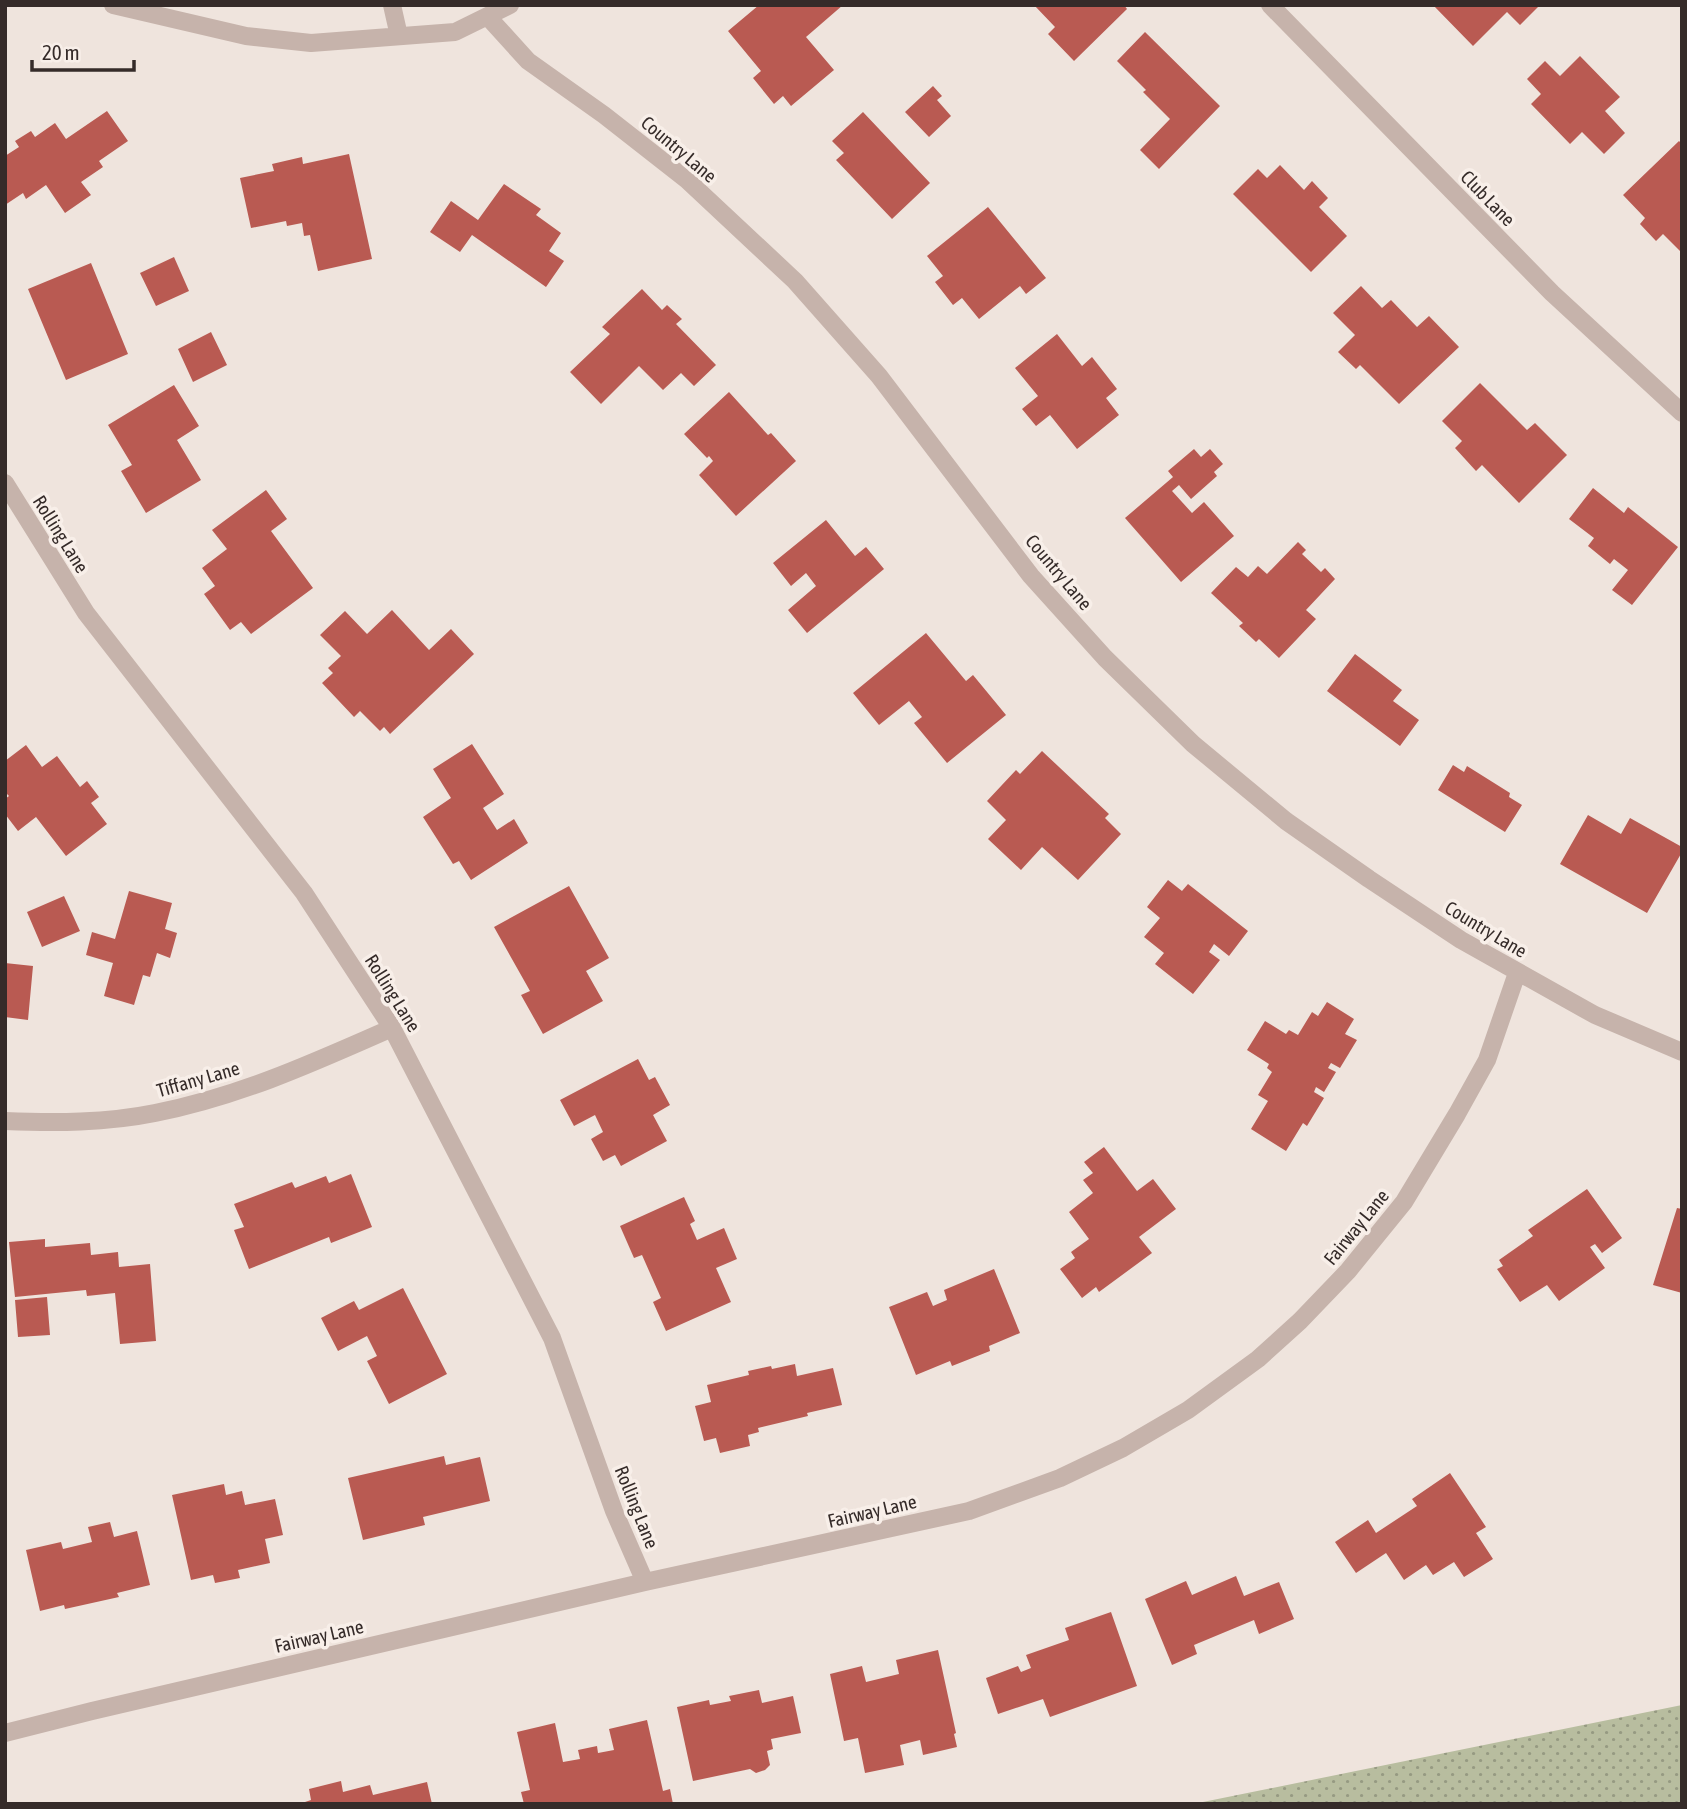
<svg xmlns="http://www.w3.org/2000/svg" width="1687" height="1809" viewBox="0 0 1687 1809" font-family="'Asap Condensed',sans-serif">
	<defs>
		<pattern id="grass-dots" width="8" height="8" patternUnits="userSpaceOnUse" patternTransform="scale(1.75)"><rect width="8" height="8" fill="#b8bd9f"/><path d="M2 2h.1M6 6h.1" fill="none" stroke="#969a82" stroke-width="1.8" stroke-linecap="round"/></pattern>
	</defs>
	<rect width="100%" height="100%" fill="#efe4dd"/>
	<path fill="url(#grass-dots)" d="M 1682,1705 L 1682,1804 L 1193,1804 Z"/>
	<path fill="#b95a52" d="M 759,5 L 843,5 L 806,37 L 834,70 L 791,106 L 783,96 L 774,104 L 753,78 L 761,71 L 728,31 Z
		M 1034,5 L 1124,5 L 1127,9 L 1074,61 L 1048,34 L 1055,27 Z
		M 1433,5 L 1540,5 L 1520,25 L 1507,12 L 1473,46 Z
		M 1145,32 L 1220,106 L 1159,169 L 1140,150 L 1170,119 L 1143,92 L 1146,90 L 1117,61 Z
		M 1580,56 L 1620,97 L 1605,111 L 1625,133 L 1604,154 L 1582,132 L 1570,144 L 1531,104 L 1541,94 L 1527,79 L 1545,61 L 1560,76 Z
		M 933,86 L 942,96 L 937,100 L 951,116 L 929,137 L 905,112 Z
		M 107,111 L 128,141 L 99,161 L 103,167 L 81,182 L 91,195 L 65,213 L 46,185 L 26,199 L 23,193 L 5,205 L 5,156 L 19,147 L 15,141 L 31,131 L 35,137 L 55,123 L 66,139 Z
		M 863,112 L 930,183 L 892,219 L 836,160 L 844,153 L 832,141 Z
		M 1679,141 L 1682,144 L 1682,253 L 1663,234 L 1656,241 L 1640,224 L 1645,218 L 1623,195 Z
		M 349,154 L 372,259 L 318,271 L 310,235 L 304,236 L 302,223 L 287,226 L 286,221 L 251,228 L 240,178 L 274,171 L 272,164 L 302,157 L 303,164 Z
		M 1280,165 L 1304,190 L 1312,181 L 1328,198 L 1319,207 L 1347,236 L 1311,272 L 1233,194 L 1258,169 L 1267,178 Z
		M 504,184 L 541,209 L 536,215 L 561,233 L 549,251 L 564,261 L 546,287 L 472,235 L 460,252 L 430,232 L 451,201 L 478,220 Z
		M 988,207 L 1046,278 L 1026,294 L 1020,286 L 979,319 L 962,298 L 953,305 L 935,282 L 943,276 L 927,256 Z
		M 174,257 L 189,291 L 156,306 L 140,273 Z
		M 91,263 L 128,354 L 66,380 L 28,289 Z
		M 1361,286 L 1382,308 L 1391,300 L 1417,327 L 1429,316 L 1459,347 L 1399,404 L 1360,365 L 1356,369 L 1338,352 L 1355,335 L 1333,313 Z
		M 642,289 L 662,310 L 667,305 L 682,319 L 676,324 L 716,365 L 694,386 L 681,373 L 663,390 L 639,366 L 601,404 L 570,372 L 610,334 L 602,327 Z
		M 211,332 L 227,365 L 193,382 L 178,349 Z
		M 1057,334 L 1082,366 L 1092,357 L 1117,389 L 1106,398 L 1119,415 L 1077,449 L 1050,415 L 1036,426 L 1022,409 L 1038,396 L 1015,368 Z
		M 1480,383 L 1527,430 L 1535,423 L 1567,455 L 1519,503 L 1482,465 L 1476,471 L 1455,448 L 1462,441 L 1442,421 Z
		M 174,385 L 199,426 L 177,440 L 201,480 L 146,513 L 121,471 L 132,465 L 108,425 Z
		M 729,392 L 768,435 L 771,433 L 796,461 L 736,516 L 699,475 L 713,461 L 709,456 L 707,458 L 684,434 Z
		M 1194,449 L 1201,457 L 1210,449 L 1223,464 L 1214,472 L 1217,476 L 1191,499 L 1179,485 L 1172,491 L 1192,513 L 1204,502 L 1234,536 L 1181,582 L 1125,518 L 1173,477 L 1168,471 Z
		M 1593,488 L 1624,513 L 1628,507 L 1678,547 L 1632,605 L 1612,590 L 1628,570 L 1614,559 L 1610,564 L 1588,546 L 1594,538 L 1569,519 Z
		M 266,490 L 287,519 L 271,531 L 313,588 L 251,634 L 241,622 L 230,630 L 204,594 L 215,586 L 202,568 L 227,549 L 212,530 Z
		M 826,520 L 855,556 L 866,547 L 884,569 L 807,633 L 788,610 L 816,586 L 806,573 L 791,586 L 773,563 Z
		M 1298,542 L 1306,550 L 1302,554 L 1321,572 L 1325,568 L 1335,579 L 1306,610 L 1316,619 L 1279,658 L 1259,639 L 1256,642 L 1239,626 L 1243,623 L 1211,593 L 1236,567 L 1248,577 L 1258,566 L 1267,574 Z
		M 392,610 L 429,650 L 451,629 L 474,654 L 390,734 L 384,727 L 380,731 L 360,711 L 354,717 L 322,683 L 333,673 L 328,668 L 341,656 L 320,635 L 345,611 L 367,634 Z
		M 926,633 L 966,681 L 973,675 L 1006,715 L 947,763 L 914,723 L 922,717 L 909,701 L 879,725 L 853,693 Z
		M 1355,654 L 1402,690 L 1393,701 L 1419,720 L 1400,746 L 1327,691 Z
		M 472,744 L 504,794 L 483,808 L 497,830 L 514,819 L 528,843 L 471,880 L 459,861 L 453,864 L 423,817 L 451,798 L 433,769 Z
		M 26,745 L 42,767 L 57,756 L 80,787 L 87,781 L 99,797 L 91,803 L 107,824 L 66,856 L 36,817 L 18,831 L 5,814 L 5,799 L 9,796 L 5,792 L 5,761 Z
		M 1042,751 L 1109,814 L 1105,818 L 1121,834 L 1078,880 L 1042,847 L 1021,870 L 988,839 L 1006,820 L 987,801 L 1016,770 L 1020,774 Z
		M 1453,765 L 1464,772 L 1467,766 L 1510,793 L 1509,797 L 1522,805 L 1505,832 L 1438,790 Z
		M 1588,815 L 1621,834 L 1630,818 L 1682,847 L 1682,852 L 1647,913 L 1560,864 Z
		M 1168,880 L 1182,891 L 1188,884 L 1248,931 L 1229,956 L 1214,944 L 1209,952 L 1220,960 L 1193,994 L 1155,964 L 1164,953 L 1144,937 L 1160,918 L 1147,907 Z
		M 569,886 L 609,958 L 586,971 L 603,1001 L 543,1034 L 521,995 L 530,991 L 494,927 Z
		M 129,891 L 172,903 L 165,929 L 177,933 L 170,958 L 157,953 L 150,977 L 143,975 L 134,1005 L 104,996 L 113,963 L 86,955 L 92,932 L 115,939 Z
		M 64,896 L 80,931 L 42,947 L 27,912 Z
		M 5,963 L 33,966 L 28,1020 L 5,1017 Z
		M 1327,1002 L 1354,1019 L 1345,1034 L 1357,1040 L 1340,1068 L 1331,1063 L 1328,1068 L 1336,1072 L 1324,1092 L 1316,1087 L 1314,1092 L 1324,1098 L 1307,1126 L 1303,1123 L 1286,1151 L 1251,1129 L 1268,1101 L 1258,1095 L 1272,1072 L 1267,1068 L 1269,1064 L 1247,1050 L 1265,1021 L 1286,1034 L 1289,1030 L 1298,1035 L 1312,1012 L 1318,1016 Z
		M 638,1059 L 649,1080 L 655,1077 L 670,1105 L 653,1115 L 667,1141 L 621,1166 L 615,1155 L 603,1161 L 591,1139 L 603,1132 L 595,1115 L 574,1126 L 560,1100 Z
		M 1104,1147 L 1137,1191 L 1153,1179 L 1176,1209 L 1139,1237 L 1152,1253 L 1099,1292 L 1096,1287 L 1082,1298 L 1060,1269 L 1075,1258 L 1071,1252 L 1089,1239 L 1069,1212 L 1093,1193 L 1083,1180 L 1093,1173 L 1084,1162 Z
		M 351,1174 L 372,1227 L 331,1243 L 329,1237 L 249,1269 L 234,1230 L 244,1227 L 234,1204 L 292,1182 L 295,1188 L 326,1176 L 329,1183 Z
		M 1587,1189 L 1622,1238 L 1602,1253 L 1595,1244 L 1590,1247 L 1605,1268 L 1559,1301 L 1547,1285 L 1520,1302 L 1497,1269 L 1503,1266 L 1499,1260 L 1533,1236 L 1528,1230 Z
		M 684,1197 L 695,1221 L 690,1224 L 697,1240 L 724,1228 L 737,1259 L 716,1268 L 731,1302 L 666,1331 L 653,1302 L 661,1298 L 642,1255 L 634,1258 L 620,1226 Z
		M 1677,1208 L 1682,1209 L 1682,1293 L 1653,1285 Z
		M 45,1239 L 45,1247 L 90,1243 L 91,1255 L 118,1252 L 119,1267 L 150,1264 L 156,1341 L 120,1344 L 115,1293 L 87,1296 L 86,1290 L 15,1297 L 9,1242 Z
		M 994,1269 L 1020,1333 L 989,1346 L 990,1351 L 952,1366 L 950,1361 L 916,1375 L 889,1307 L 927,1292 L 933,1306 L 947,1300 L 944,1290 Z
		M 403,1288 L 447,1374 L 389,1404 L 367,1361 L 377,1356 L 367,1336 L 338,1351 L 321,1318 L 354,1301 L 359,1310 Z
		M 47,1297 L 50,1335 L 18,1337 L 15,1300 Z
		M 795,1364 L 797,1376 L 833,1368 L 842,1405 L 807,1413 L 808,1416 L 758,1428 L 759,1432 L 748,1435 L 750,1446 L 720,1453 L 716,1438 L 704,1441 L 695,1406 L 711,1402 L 707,1385 L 749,1375 L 748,1371 L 771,1366 L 772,1369 Z
		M 444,1456 L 446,1465 L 480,1457 L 490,1501 L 423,1517 L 425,1525 L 363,1540 L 348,1478 Z
		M 1450,1473 L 1486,1527 L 1476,1533 L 1493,1559 L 1464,1577 L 1454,1562 L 1433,1575 L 1426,1565 L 1404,1580 L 1386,1553 L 1356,1573 L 1335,1542 L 1368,1520 L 1376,1533 L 1417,1506 L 1412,1499 Z
		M 224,1484 L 226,1495 L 242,1491 L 245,1505 L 275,1499 L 283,1535 L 265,1539 L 270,1563 L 238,1570 L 240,1578 L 215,1583 L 213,1575 L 191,1580 L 172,1495 Z
		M 110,1522 L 114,1537 L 137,1531 L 150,1585 L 117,1593 L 119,1597 L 65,1609 L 64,1605 L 40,1611 L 26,1550 L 61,1542 L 63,1549 L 92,1542 L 88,1527 Z
		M 1236,1576 L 1244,1596 L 1279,1582 L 1294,1619 L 1259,1634 L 1254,1620 L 1194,1645 L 1197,1654 L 1172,1665 L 1145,1599 L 1186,1581 L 1192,1595 Z
		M 1111,1612 L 1137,1686 L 1050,1717 L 1043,1699 L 998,1714 L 986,1678 L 1018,1666 L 1021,1672 L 1031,1668 L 1026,1655 L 1069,1640 L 1065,1628 Z
		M 938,1650 L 956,1733 L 954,1734 L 957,1747 L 923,1755 L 920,1740 L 900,1745 L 904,1765 L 865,1773 L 858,1738 L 844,1741 L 830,1674 L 862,1666 L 866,1682 L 899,1674 L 896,1660 Z
		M 759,1690 L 762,1703 L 793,1696 L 801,1733 L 771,1739 L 773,1749 L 767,1751 L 770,1765 L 765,1770 L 756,1773 L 750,1769 L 693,1781 L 677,1707 L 709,1700 L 710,1705 L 731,1701 L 729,1696 Z
		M 647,1720 L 663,1791 L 670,1789 L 673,1804 L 524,1804 L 521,1792 L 530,1790 L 517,1732 L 555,1723 L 563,1762 L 580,1759 L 578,1750 L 597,1746 L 598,1753 L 614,1750 L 609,1729 Z
		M 341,1781 L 343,1792 L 370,1785 L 373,1795 L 427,1782 L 432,1804 L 299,1804 L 311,1800 L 309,1789 Z"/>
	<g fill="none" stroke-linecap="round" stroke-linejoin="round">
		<path stroke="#c6b3ab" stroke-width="18" d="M 113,5 L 246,36 L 311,43 L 455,32 L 510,5
			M 392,5 L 399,36
			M 1270,5 L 1552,293 L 1682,413
			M 488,17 L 528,61 L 604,115 L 687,180 L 795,281 L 879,376 L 1031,576 L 1105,658 L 1193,744 L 1286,821 L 1369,879 L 1461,940 L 1595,1015 L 1682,1052
			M 5,483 L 86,613 L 304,893 L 392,1028 L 552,1338 L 614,1511 L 645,1582
			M 5,1121 C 55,1123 106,1123 155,1113 C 238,1097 315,1062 392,1028
			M 5,1733 L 92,1711 L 645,1582 L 969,1511 L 1060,1478 L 1123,1448 L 1188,1410 L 1258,1359 L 1300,1321 L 1348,1271 L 1404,1202 L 1457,1114 L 1487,1060 L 1517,973"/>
	</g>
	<g text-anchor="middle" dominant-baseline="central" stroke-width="7" stroke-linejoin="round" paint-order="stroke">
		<g font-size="19" fill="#352b29" stroke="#f8efe9">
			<text transform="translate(679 149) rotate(40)">Country Lane</text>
			<text transform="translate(1488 198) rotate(46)">Club Lane</text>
			<text transform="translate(61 534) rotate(58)">Rolling Lane</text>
			<text transform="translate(1059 572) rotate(50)">Country Lane</text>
			<text transform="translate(1486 929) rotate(31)">Country Lane</text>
			<text transform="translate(393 993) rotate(58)">Rolling Lane</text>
			<text transform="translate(198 1079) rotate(-16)">Tiffany Lane</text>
			<text transform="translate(1356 1227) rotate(-51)">Fairway Lane</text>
			<text transform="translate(637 1507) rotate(68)">Rolling Lane</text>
			<text transform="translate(872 1511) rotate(-13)">Fairway Lane</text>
			<text transform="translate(319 1636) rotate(-13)">Fairway Lane</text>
		</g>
	</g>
	<rect width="1687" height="1809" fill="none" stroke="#352b29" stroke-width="14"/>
	<path d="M32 60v10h102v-10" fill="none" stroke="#352b29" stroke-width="3.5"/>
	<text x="42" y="60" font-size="21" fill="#352b29" stroke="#f8efe9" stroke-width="5" paint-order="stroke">20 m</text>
</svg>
